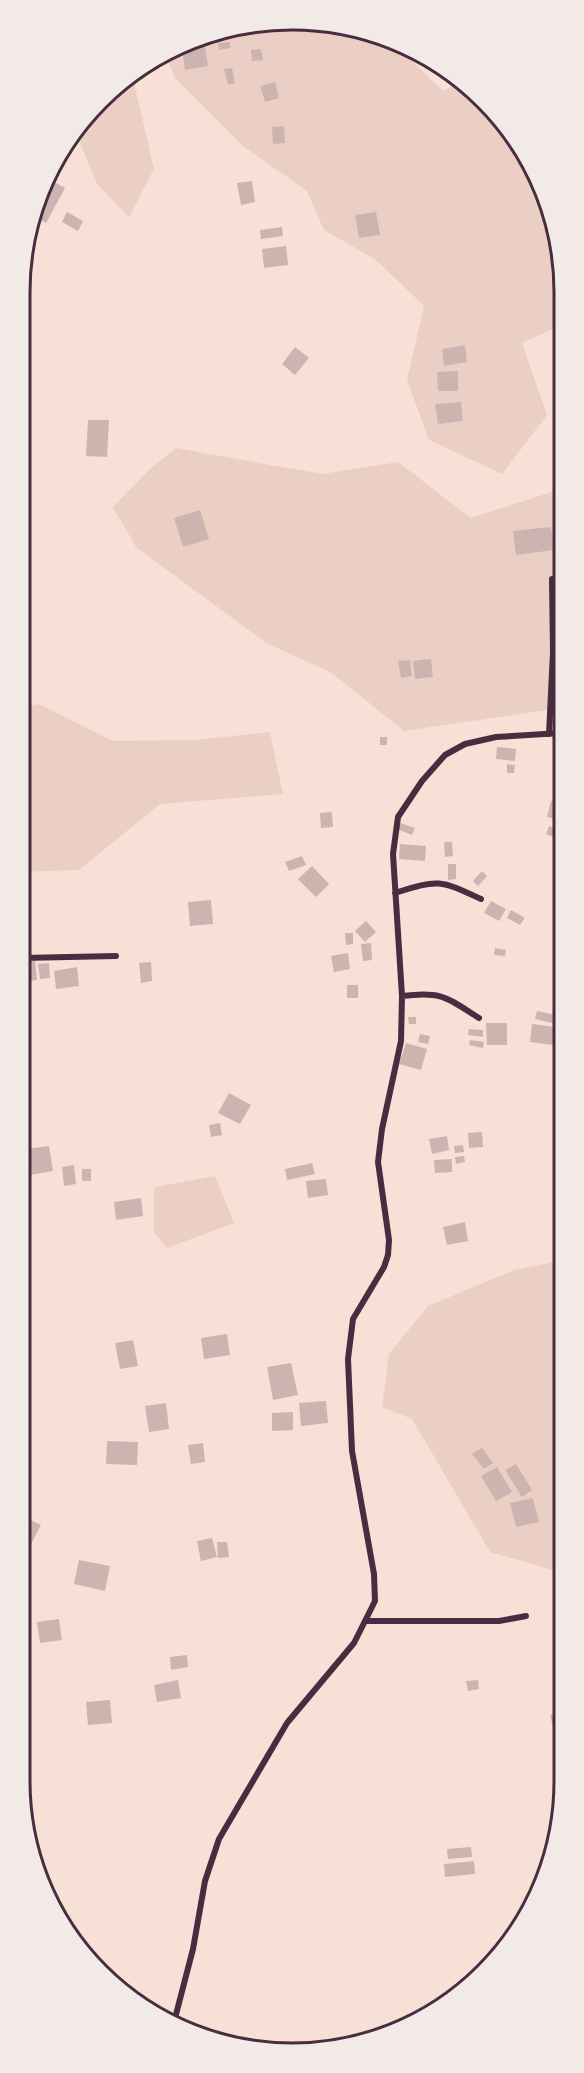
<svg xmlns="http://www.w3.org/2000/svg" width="584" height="2073" viewBox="0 0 584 2073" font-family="Karla,sans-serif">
	<rect width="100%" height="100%" fill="#f7e1d7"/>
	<path fill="#ebcfc5" d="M 239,25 L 345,25 L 401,44 L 405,54 L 443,91 L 460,82 L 485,100 L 537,172 L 562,257 L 562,325 L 522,343 L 547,415 L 502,474 L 429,440 L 407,380 L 424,306 L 376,260 L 324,230 L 307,191 L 243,146 L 175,78 L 165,55 Z
		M 132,74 L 154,169 L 129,217 L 97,184 L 75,131 Z
		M 176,448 L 322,474 L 398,462 L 471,518 L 561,489 L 561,708 L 404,731 L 332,673 L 266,643 L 136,547 L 113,507 L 150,469 Z
		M 39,704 L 113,741 L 195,740 L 270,732 L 283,794 L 160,804 L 79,870 L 23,872 L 23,707 Z
		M 215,1176 L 234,1223 L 167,1248 L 154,1232 L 154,1187 Z
		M 560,1261 L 560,1572 L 490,1552 L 412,1419 L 382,1407 L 389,1354 L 428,1306 L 514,1270 Z"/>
	<path fill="#ccb4b1" d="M 204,40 L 208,66 L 185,70 L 182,48 Z
		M 230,42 L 230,48 L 219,50 L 218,43 Z
		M 261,49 L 263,60 L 252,61 L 251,50 Z
		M 232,68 L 235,83 L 228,85 L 224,69 Z
		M 275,82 L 279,98 L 265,102 L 260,86 Z
		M 284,126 L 285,143 L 273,144 L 272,127 Z
		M 49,179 L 65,188 L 46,223 L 34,216 Z
		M 252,181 L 255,202 L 241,205 L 237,183 Z
		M 67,212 L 83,221 L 78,231 L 62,222 Z
		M 376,212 L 380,235 L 359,238 L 355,215 Z
		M 282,227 L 283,236 L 261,239 L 260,230 Z
		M 286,246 L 288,265 L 264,268 L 262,249 Z
		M 465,345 L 467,362 L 444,366 L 442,349 Z
		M 295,347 L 309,358 L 295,375 L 282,364 Z
		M 458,371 L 458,391 L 438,391 L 437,372 Z
		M 461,402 L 463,421 L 438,424 L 435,404 Z
		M 88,420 L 109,420 L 107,457 L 86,456 Z
		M 200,510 L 209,539 L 183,547 L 174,518 Z
		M 551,527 L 554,550 L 516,555 L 513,531 Z
		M 431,659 L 433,677 L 415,679 L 413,661 Z
		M 410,660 L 412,676 L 401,678 L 398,661 Z
		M 380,737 L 387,737 L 387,745 L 380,745 Z
		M 497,747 L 516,749 L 515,761 L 496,759 Z
		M 507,764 L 515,765 L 514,773 L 507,773 Z
		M 551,801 L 561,803 L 561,820 L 547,817 Z
		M 332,812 L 333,827 L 321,828 L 320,813 Z
		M 400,823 L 415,828 L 412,835 L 397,829 Z
		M 549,826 L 561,831 L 561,840 L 546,834 Z
		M 444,842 L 452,842 L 453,856 L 445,857 Z
		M 400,844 L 426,846 L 425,861 L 399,859 Z
		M 302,856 L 306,865 L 289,871 L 285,862 Z
		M 448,864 L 456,864 L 456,879 L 448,880 Z
		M 312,866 L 329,884 L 316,897 L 298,879 Z
		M 482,871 L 487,876 L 478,886 L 473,881 Z
		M 211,900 L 213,924 L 190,926 L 188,902 Z
		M 491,901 L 506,909 L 499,921 L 484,913 Z
		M 511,910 L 525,918 L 520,925 L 507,918 Z
		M 366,921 L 376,932 L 365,942 L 355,931 Z
		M 345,933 L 353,933 L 353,944 L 346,945 Z
		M 371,943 L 372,960 L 363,961 L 361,944 Z
		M 495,948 L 506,950 L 505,956 L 494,955 Z
		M 348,953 L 350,969 L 334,972 L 331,956 Z
		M 35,960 L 37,980 L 22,982 L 22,962 Z
		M 151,962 L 152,981 L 141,983 L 139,963 Z
		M 49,963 L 50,978 L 40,979 L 38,964 Z
		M 77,967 L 79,986 L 56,989 L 54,971 Z
		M 347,985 L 358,985 L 358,998 L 347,998 Z
		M 537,1011 L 561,1016 L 561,1025 L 535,1019 Z
		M 408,1017 L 416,1017 L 416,1024 L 409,1024 Z
		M 486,1023 L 507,1023 L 507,1045 L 487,1045 Z
		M 532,1024 L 555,1027 L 553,1045 L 530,1042 Z
		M 469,1029 L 483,1030 L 483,1037 L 468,1035 Z
		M 420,1034 L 430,1036 L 428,1044 L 418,1042 Z
		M 470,1040 L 484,1042 L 483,1048 L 469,1045 Z
		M 406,1043 L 427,1049 L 421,1070 L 399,1064 Z
		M 229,1093 L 251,1105 L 240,1124 L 218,1113 Z
		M 220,1123 L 222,1135 L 211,1137 L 209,1125 Z
		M 482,1132 L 483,1147 L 469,1148 L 468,1133 Z
		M 447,1136 L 449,1150 L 432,1154 L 429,1139 Z
		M 463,1145 L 464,1152 L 455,1153 L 454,1146 Z
		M 49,1146 L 53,1171 L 30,1175 L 26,1149 Z
		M 464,1156 L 465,1162 L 456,1164 L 455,1157 Z
		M 452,1159 L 452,1172 L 435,1173 L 434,1160 Z
		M 312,1163 L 315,1174 L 287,1180 L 285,1169 Z
		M 74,1165 L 76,1184 L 64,1186 L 62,1167 Z
		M 82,1169 L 91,1169 L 91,1181 L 82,1181 Z
		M 326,1179 L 328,1195 L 308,1198 L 306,1181 Z
		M 141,1198 L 143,1216 L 116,1220 L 114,1202 Z
		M 465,1222 L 468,1241 L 447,1245 L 443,1227 Z
		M 227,1334 L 230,1355 L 204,1359 L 201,1338 Z
		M 133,1340 L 138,1366 L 120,1369 L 115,1343 Z
		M 291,1363 L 298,1395 L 273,1400 L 267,1367 Z
		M 326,1401 L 328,1423 L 301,1426 L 299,1403 Z
		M 166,1403 L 169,1429 L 149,1432 L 145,1406 Z
		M 293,1412 L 293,1430 L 272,1431 L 272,1413 Z
		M 107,1441 L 138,1442 L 137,1465 L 106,1464 Z
		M 203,1443 L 205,1462 L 191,1464 L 188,1445 Z
		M 482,1448 L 493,1463 L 484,1469 L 472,1454 Z
		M 516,1464 L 532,1490 L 522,1497 L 505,1470 Z
		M 497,1467 L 512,1492 L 496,1501 L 481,1476 Z
		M 533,1498 L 539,1522 L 516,1527 L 510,1503 Z
		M 25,1517 L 41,1525 L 29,1548 L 20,1544 L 20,1527 Z
		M 212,1538 L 217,1557 L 201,1561 L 197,1541 Z
		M 217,1542 L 227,1542 L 229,1557 L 218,1558 Z
		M 79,1560 L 110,1566 L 105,1591 L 74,1584 Z
		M 59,1619 L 62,1640 L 40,1643 L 37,1622 Z
		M 187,1655 L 188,1667 L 171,1670 L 170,1657 Z
		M 178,1680 L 181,1698 L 157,1702 L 154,1685 Z
		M 478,1680 L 479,1689 L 468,1691 L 466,1681 Z
		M 110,1700 L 112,1723 L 88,1725 L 86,1702 Z
		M 560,1713 L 560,1725 L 553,1727 L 550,1715 Z
		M 471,1847 L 472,1857 L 448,1859 L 447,1849 Z
		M 474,1861 L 475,1874 L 445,1877 L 444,1864 Z"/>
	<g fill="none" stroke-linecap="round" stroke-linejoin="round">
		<path stroke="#4a2c40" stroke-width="6" d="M 549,734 L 553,652 L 552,579
			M 395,893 C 439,879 440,880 481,899
			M 22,958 L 116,956
			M 402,996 C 442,991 446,997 479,1018
			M 365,1621 L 499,1621 L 526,1616
			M 173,2026 L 193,1949 L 205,1881 L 219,1839 L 287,1723 L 354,1643 L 375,1601 L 374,1574 L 352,1451 L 348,1359 L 353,1319 L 384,1267 L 388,1255 L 389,1240 L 378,1162 L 382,1129 L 401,1041 L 402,996 L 393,854 L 398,817 L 422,781 L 445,755 L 465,744 L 496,737 L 561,733"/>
	</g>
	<path d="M0 0H584V2073H0ZM292 30H292A262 262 0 0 1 554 292V1781A262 262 0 0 1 292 2043H292A262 262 0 0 1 30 1781V292A262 262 0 0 1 292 30Z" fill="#f1eae7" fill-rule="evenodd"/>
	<path fill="none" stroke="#4a2c40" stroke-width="3" d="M292 30H292A262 262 0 0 1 554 292V1781A262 262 0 0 1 292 2043H292A262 262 0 0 1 30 1781V292A262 262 0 0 1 292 30Z"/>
</svg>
